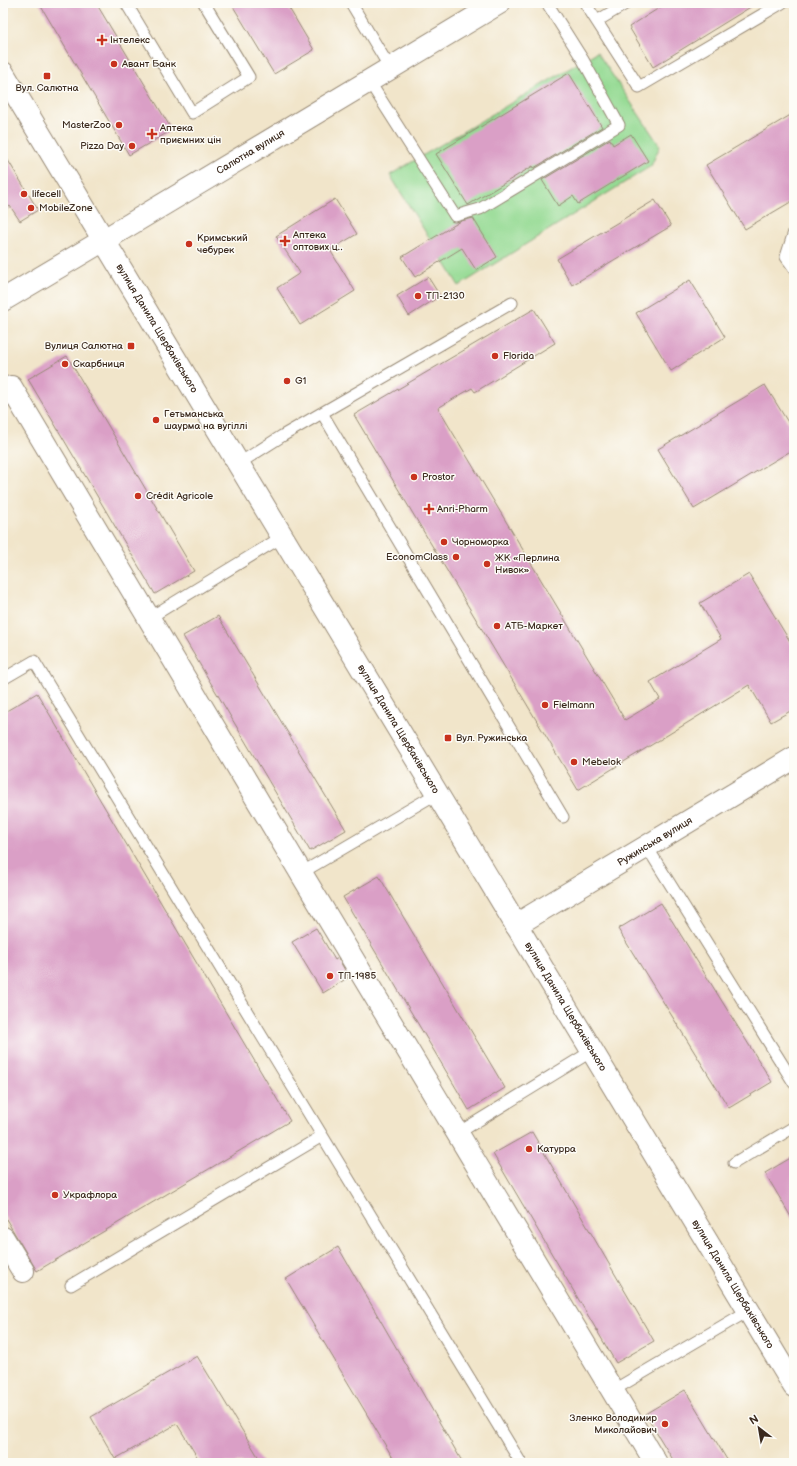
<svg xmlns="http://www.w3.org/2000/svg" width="797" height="1466" viewBox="0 0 797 1466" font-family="'Balsamiq Sans',sans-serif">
	<rect width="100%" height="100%" fill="#fdfcf7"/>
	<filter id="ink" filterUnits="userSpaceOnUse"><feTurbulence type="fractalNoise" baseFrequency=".025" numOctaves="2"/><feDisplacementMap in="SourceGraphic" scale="8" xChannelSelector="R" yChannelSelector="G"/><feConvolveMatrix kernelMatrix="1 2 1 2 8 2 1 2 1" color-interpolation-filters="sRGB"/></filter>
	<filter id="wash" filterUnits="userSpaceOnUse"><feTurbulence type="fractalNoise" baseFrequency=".012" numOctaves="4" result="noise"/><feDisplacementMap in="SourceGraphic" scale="16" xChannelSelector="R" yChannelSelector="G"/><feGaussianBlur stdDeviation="0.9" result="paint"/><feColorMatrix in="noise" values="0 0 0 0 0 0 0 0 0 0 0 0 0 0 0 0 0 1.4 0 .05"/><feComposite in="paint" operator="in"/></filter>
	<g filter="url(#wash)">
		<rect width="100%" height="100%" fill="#f1e5ca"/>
		<path fill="#94da93" stroke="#688258" d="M 597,52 L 660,146 L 651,166 L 459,286 L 390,175 Z"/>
		<g id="blocks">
			<path fill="#da9fc6" d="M 39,3 L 96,3 L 172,130 L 129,155 Z
				M 231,3 L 286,3 L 314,50 L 274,74 Z
				M 667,3 L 757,3 L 653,67 L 629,27 Z
				M 569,73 L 602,127 L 534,168 L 533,166 L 468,205 L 436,154 Z
				M 794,113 L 794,200 L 745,229 L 706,165 Z
				M 631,134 L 648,161 L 578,204 L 573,196 L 558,206 L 542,180 L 610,139 L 613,145 Z
				M 3,152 L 38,210 L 20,221 L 10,206 L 3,211 Z
				M 335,199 L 357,234 L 330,250 L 355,291 L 300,325 L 277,288 L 300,273 L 276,236 Z
				M 655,200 L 671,226 L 572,285 L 557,259 Z
				M 473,218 L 497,257 L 476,270 L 462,248 L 415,277 L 402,257 L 461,221 Z
				M 428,277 L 440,296 L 409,316 L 397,296 Z
				M 690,280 L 725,337 L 671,371 L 636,313 Z
				M 534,309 L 555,343 L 475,392 L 472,388 L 438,408 L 625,720 L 660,699 L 650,682 L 721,639 L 700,603 L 749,574 L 794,648 L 794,709 L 771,722 L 749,685 L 578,790 L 354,415 Z
				M 67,356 L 194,571 L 155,594 L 28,379 Z
				M 765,385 L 794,432 L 794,449 L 694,509 L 658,449 Z
				M 218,616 L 346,830 L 310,851 L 183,636 Z
				M 37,693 L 290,1121 L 37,1271 L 3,1214 L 3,713 Z
				M 379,876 L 505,1088 L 469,1110 L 343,897 Z
				M 661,903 L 772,1082 L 729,1108 L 618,929 Z
				M 316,928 L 335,960 L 338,958 L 349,977 L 323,993 L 292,942 Z
				M 532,1132 L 654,1341 L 616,1363 L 493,1154 Z
				M 794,1156 L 794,1222 L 765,1173 Z
				M 338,1247 L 463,1463 L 396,1463 L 286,1279 Z
				M 197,1356 L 262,1463 L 201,1463 L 177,1424 L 115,1459 L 91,1417 Z
				M 685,1390 L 729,1463 L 675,1463 L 645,1414 Z"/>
		</g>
	</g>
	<g filter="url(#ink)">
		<use href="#blocks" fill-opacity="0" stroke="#968874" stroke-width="1"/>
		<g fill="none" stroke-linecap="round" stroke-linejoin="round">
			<g stroke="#968874" stroke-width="13">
				<path id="service" d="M 126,3 L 192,113 L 249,77 L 204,3
					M 351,3 L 390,68
					M 585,3 L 639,87 L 782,3
					M 597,21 L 627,3
					M 369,81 L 455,216 L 480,209 L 619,125 L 583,60 L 547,3
					M 794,232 L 786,257 L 794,268
					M 322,413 L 563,817
					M 238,464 L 282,436 L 512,303
					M 149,618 L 282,537
					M 3,679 L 34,661 L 521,1463
					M 647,847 L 794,1083
					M 301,873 L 436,794
					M 458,1133 L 592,1051
					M 734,1163 L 794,1127
					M 71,1285 L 322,1136
					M 612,1391 L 748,1311"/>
			</g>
			<g stroke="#968874" stroke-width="24">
				<g id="minor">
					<path id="s1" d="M 104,240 L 499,3"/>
					<path d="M 11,387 L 301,873 L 656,1463"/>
					<path d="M 3,1238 L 23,1271"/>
				</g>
			</g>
			<g stroke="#968874" stroke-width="24">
				<g id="tertiary">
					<path d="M 3,300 L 104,240"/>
					<path id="s2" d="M 516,925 L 794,758"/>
				</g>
			</g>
			<g stroke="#968874" stroke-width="24">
				<g id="secondary">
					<path id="s3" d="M 3,73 L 794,1386"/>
				</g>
			</g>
			<use href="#service" stroke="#fff" stroke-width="11"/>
			<use href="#minor" stroke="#fff" stroke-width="22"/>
			<use href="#tertiary" stroke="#fff" stroke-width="22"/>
			<use href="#secondary" stroke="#fff" stroke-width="22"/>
		</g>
	</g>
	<g fill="#c8321e" stroke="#fdfcf7" stroke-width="1.5">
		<path d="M100 34h4v4h4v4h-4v4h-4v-4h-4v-4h4z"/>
		<circle cx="114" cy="64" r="4"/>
		<rect x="43" y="72" width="8" height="8" rx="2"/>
		<circle cx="119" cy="125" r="4"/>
		<path d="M150 128h4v4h4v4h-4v4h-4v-4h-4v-4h4z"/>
		<circle cx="132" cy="146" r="4"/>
		<circle cx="24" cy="194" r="4"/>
		<circle cx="31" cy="208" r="4"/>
		<path d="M283 235h4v4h4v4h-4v4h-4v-4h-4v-4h4z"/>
		<circle cx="189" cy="244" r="4"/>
		<circle cx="418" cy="296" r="4"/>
		<rect x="127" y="342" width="8" height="8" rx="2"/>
		<circle cx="495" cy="356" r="4"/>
		<circle cx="65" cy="364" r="4"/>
		<circle cx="287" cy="381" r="4"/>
		<circle cx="156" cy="420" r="4"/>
		<circle cx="414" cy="477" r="4"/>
		<circle cx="138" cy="496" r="4"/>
		<path d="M427 503h4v4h4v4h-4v4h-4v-4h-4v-4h4z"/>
		<circle cx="444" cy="542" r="4"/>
		<circle cx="456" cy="557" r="4"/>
		<circle cx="487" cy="564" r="4"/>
		<circle cx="497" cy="626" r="4"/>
		<circle cx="545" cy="705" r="4"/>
		<rect x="444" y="734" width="8" height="8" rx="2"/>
		<circle cx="574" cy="762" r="4"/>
		<circle cx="330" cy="976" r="4"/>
		<circle cx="529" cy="1149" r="4"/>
		<circle cx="55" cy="1195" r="4"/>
		<circle cx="665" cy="1424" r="4"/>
	</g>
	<g text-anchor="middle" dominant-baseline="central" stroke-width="3" stroke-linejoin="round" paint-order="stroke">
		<g font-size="10" fill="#3b2a1e" stroke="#fdfcf7" text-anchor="start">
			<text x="110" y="40">Інтелекс</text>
			<text x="122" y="64">Авант Банк</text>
			<text x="47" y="88" text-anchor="middle">Вул. Салютна</text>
			<text x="111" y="125" text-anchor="end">MasterZoo</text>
			<text x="160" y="128">Аптека<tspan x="160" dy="12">приємних цін</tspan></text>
			<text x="124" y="146" text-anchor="end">Pizza Day</text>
			<text x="32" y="194">lifecell</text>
			<text x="39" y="208">MobileZone</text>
			<text x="293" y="235">Аптека<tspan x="293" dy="12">оптових ц‥</tspan></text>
			<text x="197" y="238">Кримський<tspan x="197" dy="12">чебурек</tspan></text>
			<text x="426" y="296">ТП-2130</text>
			<text x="123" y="346" text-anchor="end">Вулиця Салютна</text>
			<text x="503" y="356">Florida</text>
			<text x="73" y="364">Скарбниця</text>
			<text x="295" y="381">G1</text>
			<text x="164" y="414">Гетьманська<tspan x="164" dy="12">шаурма на вугіллі</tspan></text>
			<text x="422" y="477">Prostor</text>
			<text x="146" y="496">Crédit Agricole</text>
			<text x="437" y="509">Anri-Pharm</text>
			<text x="452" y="542">Чорноморка</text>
			<text x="448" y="557" text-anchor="end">EconomClass</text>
			<text x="495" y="558">ЖК «Перлина<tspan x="495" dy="12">Нивок»</tspan></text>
			<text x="505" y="626">АТБ-Маркет</text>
			<text x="553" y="705">Fielmann</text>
			<text x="456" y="738">Вул. Ружинська</text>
			<text x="582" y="762">Mebelok</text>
			<text x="338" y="976">ТП-1985</text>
			<text x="537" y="1149">Катурра</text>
			<text x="63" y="1195">Украфлора</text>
			<text x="657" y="1418" text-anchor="end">Зленко Володимир<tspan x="657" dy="12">Миколайович</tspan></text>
		</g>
		<g font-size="10" fill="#3b2a1e" stroke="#fdfcf7">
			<text stroke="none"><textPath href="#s1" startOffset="171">Салютна вулиця</textPath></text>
			<text stroke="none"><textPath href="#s3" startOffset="298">вулиця Данила Щербаківського</textPath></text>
			<text stroke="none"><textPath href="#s3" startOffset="766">вулиця Данила Щербаківського</textPath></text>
			<text stroke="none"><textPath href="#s2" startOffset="162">Ружинська вулиця</textPath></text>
			<text stroke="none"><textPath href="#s3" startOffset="1090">вулиця Данила Щербаківського</textPath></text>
			<text stroke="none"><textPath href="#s3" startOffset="1414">вулиця Данила Щербаківського</textPath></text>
		</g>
	</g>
	<rect width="797" height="1466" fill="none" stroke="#fdfcf7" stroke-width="16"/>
	<g transform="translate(759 1428) rotate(329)" stroke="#fdfcf7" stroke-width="3" paint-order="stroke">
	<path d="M0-3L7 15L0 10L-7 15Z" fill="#3b2a1e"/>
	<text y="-6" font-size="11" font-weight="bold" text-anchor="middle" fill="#3b2a1e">N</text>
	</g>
</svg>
